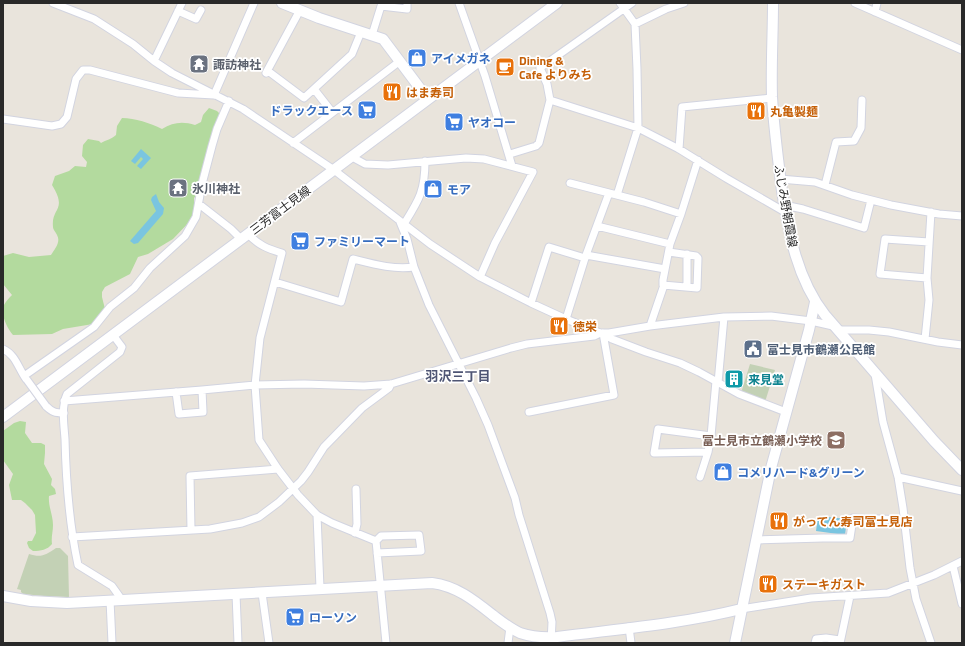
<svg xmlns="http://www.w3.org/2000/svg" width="965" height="646" viewBox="0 0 965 646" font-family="'Titillium Web','Noto Sans JP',sans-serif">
	<rect width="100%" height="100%" fill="#e9e4dc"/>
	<path fill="#b3da9e" d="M 209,108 L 217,111 L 221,115 L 198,193 L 194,198 L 194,217 L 173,239 L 148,254 L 138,257 L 130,274 L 105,287 L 102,292 L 102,297 L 105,309 L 93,324 L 63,329 L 52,334 L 13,335 C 7,328 0,314 4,305 C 6,301 9,298 12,295 L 3,284 L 3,256 L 13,253 L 29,257 L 51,255 C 55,249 61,242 57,235 C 56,232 53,230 53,227 C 51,207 68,211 52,185 L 55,176 L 69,171 L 75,166 L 86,167 L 87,162 L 82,156 L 83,145 L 88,139 L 99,141 L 101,143 C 106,140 112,139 116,135 L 117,126 L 122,118 C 135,118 150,123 162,129 C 173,122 183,121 195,125 L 201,122 L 203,115 Z
		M 20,421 L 26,422 L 25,433 L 32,443 L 41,443 L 45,445 L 45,453 L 44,464 L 52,479 L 51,485 L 55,489 L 56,494 L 49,496 C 48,506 53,515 53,525 C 53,532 51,537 52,544 C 47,550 41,551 33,551 L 29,548 L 27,543 L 28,541 L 32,541 L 36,533 L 35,515 L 32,510 L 25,503 L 21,500 L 12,500 L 9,485 L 13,474 L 3,460 L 3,431 L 14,423 Z"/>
	<path fill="#c3d1b5" d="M 750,364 L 775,370 L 765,402 L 741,393 Z
		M 56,548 L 60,548 L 68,556 L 69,597 L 44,596 L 23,594 L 21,592 L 21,590 L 17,589 L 29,554 C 41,558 46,555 56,548 Z"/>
	<path fill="#7ac5e0" d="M 141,149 L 151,158 L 141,169 L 137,166 L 143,159 L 141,157 L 135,164 L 131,161 Z
		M 156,194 L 159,202 L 164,208 L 163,214 L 138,243 L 134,244 L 130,241 L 156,211 L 151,200 L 152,197 Z
		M 818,516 L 847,519 L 845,535 L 816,531 Z"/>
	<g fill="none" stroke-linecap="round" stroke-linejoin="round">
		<g stroke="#d2d4e0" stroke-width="9">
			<path id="street" d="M 53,3 L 94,19 L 133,44 L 154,61 L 172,73 L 243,109 L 334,170 L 430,244 L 480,277 L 531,303 L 566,319 L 600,333 L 609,333 L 650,326 L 724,317 L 771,316 L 811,321 L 833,326 L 838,330 L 869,330 L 889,332 L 938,342 L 962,345
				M 459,3 L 485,76 L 512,166
				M 855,3 L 962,50
				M 178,11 L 196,19 L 201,10
				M 875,12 L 877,3
				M 635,24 L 666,9 L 684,3
				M 372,35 L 381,6 L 407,9 L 407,3
				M 154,61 L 182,3
				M 268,71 L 304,98 L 352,54 L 361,32
				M 266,73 L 300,10
				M 314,89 L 332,112
				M 214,95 L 254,3
				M 550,100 L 638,128 L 679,149 L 726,178 L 785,212
				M 3,119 L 52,126 L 61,124 L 67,117 L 76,79 L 83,70 L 90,70 L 178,93 L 214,95
				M 293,143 L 400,61
				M 679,149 L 682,107 L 772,98
				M 510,154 L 536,146 L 539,143 L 550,100 L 547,84 L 540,68 L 632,3
				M 352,157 L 365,164 L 388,165 L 466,158 L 484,159 L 533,172 L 495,243 L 480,277
				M 780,179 L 815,182 L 852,195 L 891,205 L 939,214 L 962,216
				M 570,183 L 609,193
				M 825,185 L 836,142 L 854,141 L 861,128 L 862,100
				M 617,195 L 638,128 L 637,69 L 635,24 L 620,3
				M 199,204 L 231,229 L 241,239
				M 784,205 L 803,209 L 864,228 L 871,200
				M 400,222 L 407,239 L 414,267 L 429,305 L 476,398 L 488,425 L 515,498 L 519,515 L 550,613 L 552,622 L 551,643
				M 404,224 C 419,200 425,191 425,161
				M 597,226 L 670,244
				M 248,234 C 258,245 268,249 282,253 L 260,338 L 255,385 L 259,440 L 278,469 L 298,495 L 317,515 L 332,523 L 376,541 L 386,643
				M 669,252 L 696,256 L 698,258 L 697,288 L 663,285 L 663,280 L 670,244 L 681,214 L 698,160
				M 586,255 L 665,269
				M 927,278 L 880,274 L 885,239 L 929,242
				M 275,282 L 341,302 L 353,259 C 373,264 394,270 414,267
				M 687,287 L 687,254
				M 531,303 L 549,247 L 585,258
				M 566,319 L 586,255 L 609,193 L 644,202 L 681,214
				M 650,326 L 664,285
				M 603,333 L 612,339 L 646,352 L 680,363 L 699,372 L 739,394 L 786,412
				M 113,335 L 122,347 L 120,352 L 67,394 C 61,407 64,425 65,439 C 66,481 69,523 78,565 L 112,586 L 122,600
				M 925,339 L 929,300 L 927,278 L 931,212
				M 3,349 C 16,355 18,368 26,379
				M 875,374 L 883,422 L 898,477 L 903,508 L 910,568 L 916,599 L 931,643
				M 24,376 L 94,327 L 110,307 L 134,288 L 150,268 L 185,236 L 196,217 L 202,184 L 212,146 L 217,129 L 229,101
				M 718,383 L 724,317
				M 176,392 L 179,414 L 203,412 L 202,390
				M 64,401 L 202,390 L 255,385 L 304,384 L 364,386 L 391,384 L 511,348 L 527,344 L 594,336 L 600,333
				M 46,406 C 52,412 55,413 64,413
				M 529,412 L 614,395 L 603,333
				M 708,452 L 654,453 L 658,429 L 711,436
				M 700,477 L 708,452 L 711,436 L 716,381
				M 898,477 L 962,491
				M 317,515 L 320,588
				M 191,530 L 190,476 L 278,469
				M 355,533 L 357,524 L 356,489
				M 72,537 L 210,529 L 242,523 L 259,517 L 279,502 L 301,481 L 308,472 L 324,447 L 362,408 L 389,388 L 391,384
				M 756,540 L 823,538 L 850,538 L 853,518 L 905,520
				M 376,541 L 381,536 L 419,535 L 421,551 L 377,553
				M 953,566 L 962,604
				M 262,593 L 269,643
				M 236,594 L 238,643
				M 110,600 L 112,643
				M 741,609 L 811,598 L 888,593 L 934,575 L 962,561
				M 629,627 L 631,643
				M 508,643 L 510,627
				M 815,643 L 816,639 L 826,638 L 840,640
				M 840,643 L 850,596"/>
		</g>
		<g stroke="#d2d4e0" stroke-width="12">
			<path id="secondary" d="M 282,3 L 319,18 L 383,39 L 428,99
				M 773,3 C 773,34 771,66 772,97 C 774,128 778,160 782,191 C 789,234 797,279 825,315 L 934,441 L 962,470
				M 3,417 L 557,3
				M 3,596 L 31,601 L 67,603 L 432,583 C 457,586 475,601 494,616 C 502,622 511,629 520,633 C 532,637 544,638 557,637 C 618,629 681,624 741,609
				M 735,643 L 771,468 L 809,330 L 815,302"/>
		</g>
		<use href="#street" stroke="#fff" stroke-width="7"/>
		<use href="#secondary" stroke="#fff" stroke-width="10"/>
		<g stroke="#d2d4e0" stroke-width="9" stroke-linecap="butt">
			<path id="street-bridge" d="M 27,380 L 46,406"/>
		</g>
		<use href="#street-bridge" stroke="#fff" stroke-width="7"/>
	</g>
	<defs>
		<g id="shop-square" transform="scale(1)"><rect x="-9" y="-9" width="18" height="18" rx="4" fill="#3f7fe0" stroke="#fff"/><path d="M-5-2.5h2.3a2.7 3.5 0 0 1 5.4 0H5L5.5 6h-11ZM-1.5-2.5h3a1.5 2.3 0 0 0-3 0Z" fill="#fff"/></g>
		<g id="temple-square" transform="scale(1)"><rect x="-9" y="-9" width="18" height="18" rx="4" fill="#6b7280" stroke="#fff"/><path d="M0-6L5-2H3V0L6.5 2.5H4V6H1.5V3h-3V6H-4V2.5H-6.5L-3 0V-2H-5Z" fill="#fff"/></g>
		<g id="cafe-square" transform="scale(1)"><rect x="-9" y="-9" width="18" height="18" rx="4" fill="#e8710a" stroke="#fff"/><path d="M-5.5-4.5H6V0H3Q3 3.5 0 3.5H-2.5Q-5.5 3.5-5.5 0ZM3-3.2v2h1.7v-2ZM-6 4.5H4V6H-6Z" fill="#fff"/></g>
		<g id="restaurant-square" transform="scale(1)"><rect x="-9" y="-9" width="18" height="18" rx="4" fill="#e8710a" stroke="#fff"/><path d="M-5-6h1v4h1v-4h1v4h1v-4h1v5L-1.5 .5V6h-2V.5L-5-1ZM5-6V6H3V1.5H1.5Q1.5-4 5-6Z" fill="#fff"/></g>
		<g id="supermarket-square" transform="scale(1)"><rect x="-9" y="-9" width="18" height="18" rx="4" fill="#3f7fe0" stroke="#fff"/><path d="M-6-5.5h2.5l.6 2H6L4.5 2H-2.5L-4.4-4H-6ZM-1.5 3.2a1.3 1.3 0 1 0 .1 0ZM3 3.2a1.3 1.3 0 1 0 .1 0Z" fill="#fff"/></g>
		<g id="civic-square" transform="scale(1)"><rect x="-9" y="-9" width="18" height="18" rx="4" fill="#5c6f8a" stroke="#fff"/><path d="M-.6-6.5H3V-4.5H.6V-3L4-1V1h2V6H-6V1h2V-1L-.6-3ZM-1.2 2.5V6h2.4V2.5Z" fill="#fff"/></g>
		<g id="building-square" transform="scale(1)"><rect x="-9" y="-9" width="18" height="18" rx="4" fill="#0f9aa8" stroke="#fff"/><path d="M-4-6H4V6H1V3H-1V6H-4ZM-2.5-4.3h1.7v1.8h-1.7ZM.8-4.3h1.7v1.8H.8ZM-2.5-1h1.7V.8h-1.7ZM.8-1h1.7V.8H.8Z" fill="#fff"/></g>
		<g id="school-square" transform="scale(1)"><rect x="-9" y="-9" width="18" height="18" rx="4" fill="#8d6e63" stroke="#fff"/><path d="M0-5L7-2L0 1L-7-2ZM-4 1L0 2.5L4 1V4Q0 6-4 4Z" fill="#fff"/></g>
	</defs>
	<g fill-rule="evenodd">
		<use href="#shop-square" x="417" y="58"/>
		<use href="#temple-square" x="199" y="64"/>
		<use href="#cafe-square" x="505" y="67"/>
		<use href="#restaurant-square" x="392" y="92"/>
		<use href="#supermarket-square" x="367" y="110"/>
		<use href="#restaurant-square" x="756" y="111"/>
		<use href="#supermarket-square" x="454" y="122"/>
		<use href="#temple-square" x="178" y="188"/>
		<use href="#shop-square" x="433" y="189"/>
		<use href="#supermarket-square" x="300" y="241"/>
		<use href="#restaurant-square" x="559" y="326"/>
		<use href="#civic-square" x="753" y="349"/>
		<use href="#building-square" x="734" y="379"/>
		<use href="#school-square" x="836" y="440"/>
		<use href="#shop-square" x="723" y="472"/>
		<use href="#restaurant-square" x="779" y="521"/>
		<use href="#restaurant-square" x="768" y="584"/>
		<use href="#supermarket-square" x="295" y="617"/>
	</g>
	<g text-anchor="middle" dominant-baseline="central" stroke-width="3.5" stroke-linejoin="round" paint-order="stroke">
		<g font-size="12" font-weight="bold" fill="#366cbe" stroke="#fff" text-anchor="start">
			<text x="431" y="58">アイメガネ</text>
			<text x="353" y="110" text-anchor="end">ドラックエース</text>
			<text x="468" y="122">ヤオコー</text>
			<text x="447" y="189">モア</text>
			<text x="314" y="241">ファミリーマート</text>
			<text x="737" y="472">コメリハード&amp;グリーン</text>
			<text x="309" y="617">ローソン</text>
		</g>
		<g font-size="12" font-weight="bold" fill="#c56008" stroke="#fff" text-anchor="start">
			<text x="519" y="60">Dining &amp;<tspan x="519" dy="14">Cafe よりみち</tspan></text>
			<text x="406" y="92">はま寿司</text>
			<text x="770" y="111">丸亀製麺</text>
			<text x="573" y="326">徳栄</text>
			<text x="793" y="521">がってん寿司富士見店</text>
			<text x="782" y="584">ステーキガスト</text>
		</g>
		<g font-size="12" font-weight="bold" fill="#5b616d" stroke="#fff" text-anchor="start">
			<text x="213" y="64">諏訪神社</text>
			<text x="192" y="188">氷川神社</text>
		</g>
		<g font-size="12" fill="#292929" stroke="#fff">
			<text transform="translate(786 206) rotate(80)">ふじみ野朝霞線</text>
			<text transform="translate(280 210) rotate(-37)">三芳富士見線</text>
		</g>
		<g font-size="12" font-weight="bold" fill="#4e5e75" stroke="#fff" text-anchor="start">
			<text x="767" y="349">富士見市鶴瀬公民館</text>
		</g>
		<g font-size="12" font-weight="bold" fill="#0d838f" stroke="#fff" text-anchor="start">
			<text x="748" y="379">来見堂</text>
		</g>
		<g font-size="12" font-weight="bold" fill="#785e54" stroke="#fff" text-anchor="end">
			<text x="822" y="440">富士見市立鶴瀬小学校</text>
		</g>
		<g font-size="13" font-weight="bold" fill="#4e5574" stroke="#fff">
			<text x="458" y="376">羽沢三丁目</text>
		</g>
	</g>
	<rect width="965" height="646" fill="none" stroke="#292929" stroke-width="8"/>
</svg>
